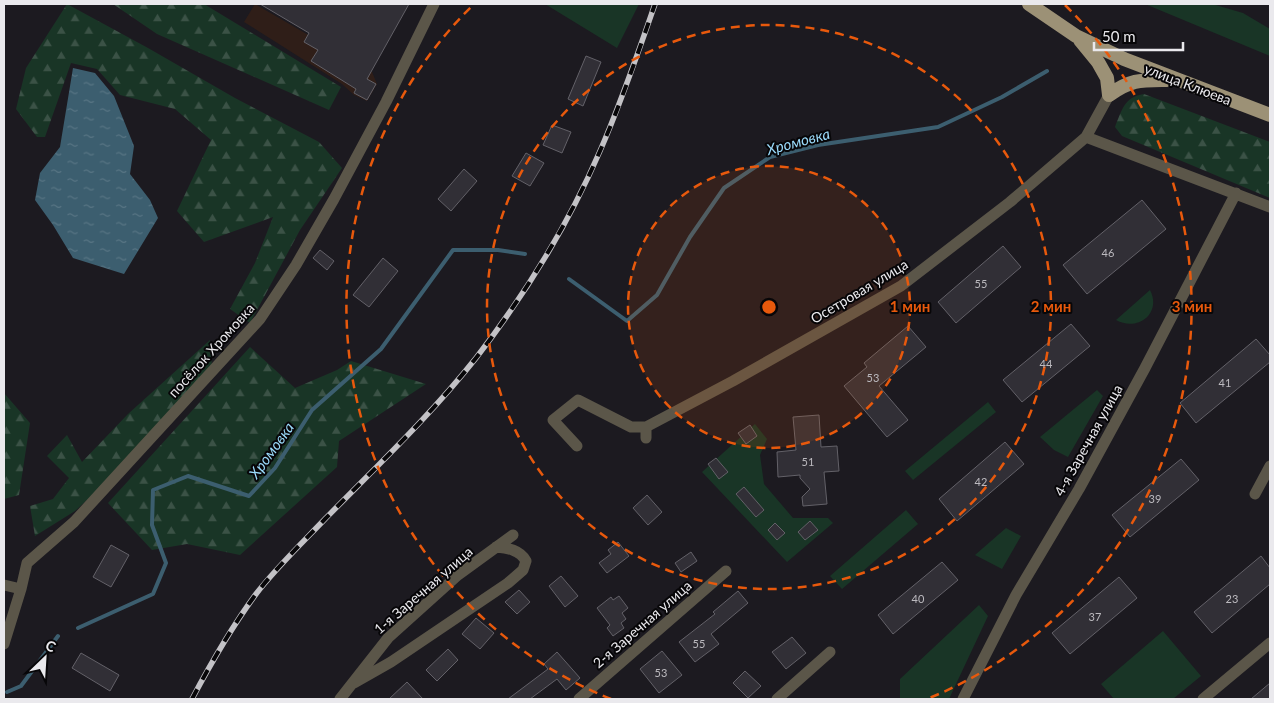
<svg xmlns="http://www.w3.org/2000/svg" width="1274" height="703" viewBox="0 0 1274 703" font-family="Lato,sans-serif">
	<defs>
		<pattern id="forest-firs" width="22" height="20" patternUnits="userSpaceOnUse" patternTransform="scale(1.25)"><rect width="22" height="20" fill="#193526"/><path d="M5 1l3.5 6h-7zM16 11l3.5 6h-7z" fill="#3b5246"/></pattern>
		<pattern id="water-ripples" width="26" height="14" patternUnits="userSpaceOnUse" patternTransform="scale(1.25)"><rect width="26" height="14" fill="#3c5e6f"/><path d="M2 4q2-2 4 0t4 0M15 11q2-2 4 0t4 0" fill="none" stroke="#587584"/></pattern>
	</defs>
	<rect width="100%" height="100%" fill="#1c1a20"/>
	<path fill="#2f1e18" d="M 255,4 L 372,72 L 377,84 L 367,101 L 354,95 L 342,84 L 244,22 Z"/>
	<path fill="#193526" d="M 545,4 L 639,4 L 617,48 Z
		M 1145,4 L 1212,4 L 1243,13 L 1270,29 L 1270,56 Z
		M 1150,290 C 1162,313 1138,332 1116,320 Z
		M 1097,390 L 1103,396 L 1068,457 L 1054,450 L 1040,437 Z
		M 988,402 L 996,412 L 913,480 L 905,471 Z
		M 755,424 L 767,439 L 760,455 L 764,484 L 793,518 L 828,518 L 833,523 L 787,562 L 702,472 Z
		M 906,510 L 918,524 L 842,589 L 830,576 Z
		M 1006,528 L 1021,536 L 1002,569 L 975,555 Z
		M 979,605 L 988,616 L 949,699 L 900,699 L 900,679 Z
		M 1163,631 L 1201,676 L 1173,699 L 1114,699 L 1101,684 Z"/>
	<path fill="url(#forest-firs)" d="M 67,4 L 148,48 L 235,98 L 319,142 L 342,168 L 300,230 L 250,323 L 230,309 L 255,263 L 273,217 L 204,242 L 177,211 L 211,140 L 175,109 L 120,95 L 97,69 L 71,63 L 45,137 L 37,137 L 16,109 L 26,68 Z
		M 113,4 L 204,4 L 341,87 L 329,110 L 157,34 Z
		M 1144,94 L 1270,142 L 1270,198 L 1122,136 L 1115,127 C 1122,110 1124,97 1144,94 Z
		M 210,340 L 212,368 L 138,453 L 75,511 L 35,536 L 30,506 L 53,499 L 69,478 L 47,456 L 67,435 L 82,462 L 128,414 Z
		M 250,347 L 295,388 L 337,370 L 351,361 L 426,384 L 339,441 L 337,467 L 240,555 L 187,544 L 152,550 L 108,503 Z
		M 4,393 L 30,423 L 19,495 L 4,499 Z"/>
	<path fill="url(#water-ripples)" d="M 73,68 L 95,73 L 114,96 L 134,146 L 130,174 L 150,200 L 158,218 L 124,274 L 73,258 L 53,225 L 35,200 L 40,173 L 60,147 Z"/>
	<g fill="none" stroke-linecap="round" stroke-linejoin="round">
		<path stroke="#3c5e6f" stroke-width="4" d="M 569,279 L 627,321 L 657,295 L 690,237 L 724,188 L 770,157 L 818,145 L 938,127 L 1002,97 L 1047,71
			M 78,628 L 153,594 L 166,563 L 152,525 L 153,490 L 188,476 L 249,496 L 275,468 L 312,410 L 381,349 L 453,250 L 498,250 L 525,254
			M 7,692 L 21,686 L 58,636"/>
	</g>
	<path fill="#312f36" stroke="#636168" d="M 260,4 L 409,4 L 367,79 L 376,84 L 367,100 L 354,93 L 356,89 L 311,61 L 318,50 L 304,42 L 309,33 Z
		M 586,56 L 601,62 L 583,106 L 568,99 Z
		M 552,125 L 571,132 L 562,153 L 543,145 Z
		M 526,153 L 544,163 L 530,186 L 512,176 Z
		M 464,169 L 477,181 L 451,211 L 438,199 Z
		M 1142,200 L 1166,229 L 1087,294 L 1063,265 Z
		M 1003,246 L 1021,267 L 956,323 L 938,302 Z
		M 320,250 L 334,261 L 327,270 L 313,258 Z
		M 383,258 L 398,271 L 369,307 L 353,295 Z
		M 1071,324 L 1090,346 L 1022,402 L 1003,380 Z
		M 908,326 L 926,347 L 879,386 L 908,420 L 887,437 L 844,386 L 867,367 L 864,363 Z
		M 1256,339 L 1270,355 L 1270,362 L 1196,423 L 1180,403 Z
		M 819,415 L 821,447 L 837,446 L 839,471 L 824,472 L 827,504 L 803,506 L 802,497 L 810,489 L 800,478 L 800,475 L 778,477 L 777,452 L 796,450 L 793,417 Z
		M 750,425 L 757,436 L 746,444 L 738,433 Z
		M 1005,442 L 1024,464 L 957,521 L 939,499 Z
		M 716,458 L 728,472 L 719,479 L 708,464 Z
		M 1181,459 L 1199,480 L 1130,537 L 1112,515 Z
		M 744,487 L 764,510 L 756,517 L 736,494 Z
		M 647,495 L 662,512 L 648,525 L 633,508 Z
		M 810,521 L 818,530 L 805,540 L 798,532 Z
		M 775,523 L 785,533 L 777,540 L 768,530 Z
		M 618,542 L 629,556 L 607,573 L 599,563 L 611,554 L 608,550 Z
		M 111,545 L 129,555 L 111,587 L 93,577 Z
		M 691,552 L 697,561 L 681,572 L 675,563 Z
		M 1261,556 L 1270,568 L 1270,584 L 1212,633 L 1194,612 Z
		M 942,562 L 958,580 L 893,634 L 878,615 Z
		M 561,576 L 578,596 L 565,607 L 549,586 Z
		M 1119,577 L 1137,598 L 1070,654 L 1052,633 Z
		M 519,590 L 530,602 L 517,614 L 505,602 Z
		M 738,591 L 748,603 L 711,634 L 719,644 L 695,662 L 679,642 L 715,614 L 713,612 Z
		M 619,596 L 628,608 L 622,613 L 626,619 L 621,623 L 624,628 L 613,636 L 607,628 L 610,625 L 597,608 L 611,597 L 613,600 Z
		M 476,618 L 494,633 L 480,649 L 462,634 Z
		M 792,637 L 806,653 L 786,669 L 772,652 Z
		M 448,649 L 458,660 L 437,681 L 426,670 Z
		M 662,651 L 682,675 L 659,693 L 640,669 Z
		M 557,652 L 580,678 L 566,690 L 557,679 L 530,699 L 508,699 L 548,669 L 544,664 Z
		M 81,653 L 119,675 L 110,691 L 72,668 Z
		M 745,671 L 761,686 L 748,698 L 733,683 Z
		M 407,682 L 423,699 L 389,699 Z
		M 1270,683 L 1270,699 L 1251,699 Z"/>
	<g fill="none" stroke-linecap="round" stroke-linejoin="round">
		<path stroke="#5b5649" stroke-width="11" d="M 1086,137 L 1270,207
			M 646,438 L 646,427 L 733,381 L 901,286 L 1010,202 L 1086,137 L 1109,95
			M 577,446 L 553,420 L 578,400 L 631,427 L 646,427
			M 1255,494 L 1270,466
			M 4,585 L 21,589
			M 4,644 L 21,589 L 27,563 L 74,522 L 260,319 L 296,265 L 334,199 L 386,102 L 434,4
			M 354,683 L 391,662 L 508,583 L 523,570 L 526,561 C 520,550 508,548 496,547
			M 340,699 L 388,638 L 458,575 L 513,535
			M 579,699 L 726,571
			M 777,699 L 830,652
			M 963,699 L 1016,595 L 1079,489 L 1145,368 L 1236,193
			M 1203,699 L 1270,643"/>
		<path stroke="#9c9176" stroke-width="14" d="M 1029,4 L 1076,36 L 1124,59 L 1270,115
			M 1080,40 L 1098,62 L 1107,78 L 1109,95
			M 1109,95 C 1131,79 1141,80 1167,80"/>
		<g stroke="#c3c2c6" stroke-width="5.5">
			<path id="rail" d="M 192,699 C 211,663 231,628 256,594 C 275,569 303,542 325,519 C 376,467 430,416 476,358 C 524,296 569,223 600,151 C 621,103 638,53 655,4"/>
		</g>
		<use href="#rail" stroke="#070608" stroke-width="4" stroke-dasharray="11" stroke-linecap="butt"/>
	</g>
	<circle cx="769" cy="307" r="141" fill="#e8590c" fill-opacity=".12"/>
	<g fill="none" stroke="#e8590c" stroke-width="2.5" stroke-dasharray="9 6">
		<circle cx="769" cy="307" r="141"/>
		<circle cx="769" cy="307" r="282"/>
		<path d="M611 699A423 423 0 0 1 473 5M1065 5A423 423 0 0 1 927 699"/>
	</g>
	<g text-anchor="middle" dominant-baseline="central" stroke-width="4" stroke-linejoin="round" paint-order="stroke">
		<g font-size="11" fill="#bcbabf">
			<text x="1108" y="252">46</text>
			<text x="981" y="283">55</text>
			<text x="1046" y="363">44</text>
			<text x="873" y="377">53</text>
			<text x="1225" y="382">41</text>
			<text x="808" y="461">51</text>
			<text x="981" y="481">42</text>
			<text x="1155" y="498">39</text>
			<text x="918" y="598">40</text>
			<text x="1232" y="598">23</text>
			<text x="1095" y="616">37</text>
			<text x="699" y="643">55</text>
			<text x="661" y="672">53</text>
		</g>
		<g font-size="14" fill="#eae9ed" stroke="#070608">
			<text transform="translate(1188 84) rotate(21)">улица Клюева</text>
			<text transform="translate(859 291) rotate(-31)">Осетровая улица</text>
			<text transform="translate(211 350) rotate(-48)">посёлок Хромовка</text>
			<text transform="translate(1088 440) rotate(-61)">4-я Заречная улица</text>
			<text transform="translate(423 590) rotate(-41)">1-я Заречная улица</text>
			<text transform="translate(642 624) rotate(-41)">2-я Заречная улица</text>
		</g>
		<g font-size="15" font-style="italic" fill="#9adafa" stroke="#070608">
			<text transform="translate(798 141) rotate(-15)">Хромовка</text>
			<text transform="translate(271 450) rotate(-54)">Хромовка</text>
		</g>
	</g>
	<circle cx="769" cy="307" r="8" fill="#e8590c" stroke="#070608" stroke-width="2.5"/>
	<g font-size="15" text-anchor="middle" font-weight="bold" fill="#e8590c" stroke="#070608" stroke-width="4" stroke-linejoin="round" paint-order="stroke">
		<text x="910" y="312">1 мин</text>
		<text x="1051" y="312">2 мин</text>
		<text x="1192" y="312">3 мин</text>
	</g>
	<rect width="1274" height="703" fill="none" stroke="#eae9ed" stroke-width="10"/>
	<g transform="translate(45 658) rotate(25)" stroke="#070608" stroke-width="4" paint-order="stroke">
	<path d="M0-4L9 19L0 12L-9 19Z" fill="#eae9ed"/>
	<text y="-8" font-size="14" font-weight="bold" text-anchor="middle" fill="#eae9ed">С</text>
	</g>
	<path d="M1094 42v8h89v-8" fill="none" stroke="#eae9ed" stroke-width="2.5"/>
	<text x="1102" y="42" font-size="15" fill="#eae9ed" stroke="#070608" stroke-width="4" paint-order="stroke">50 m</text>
</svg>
